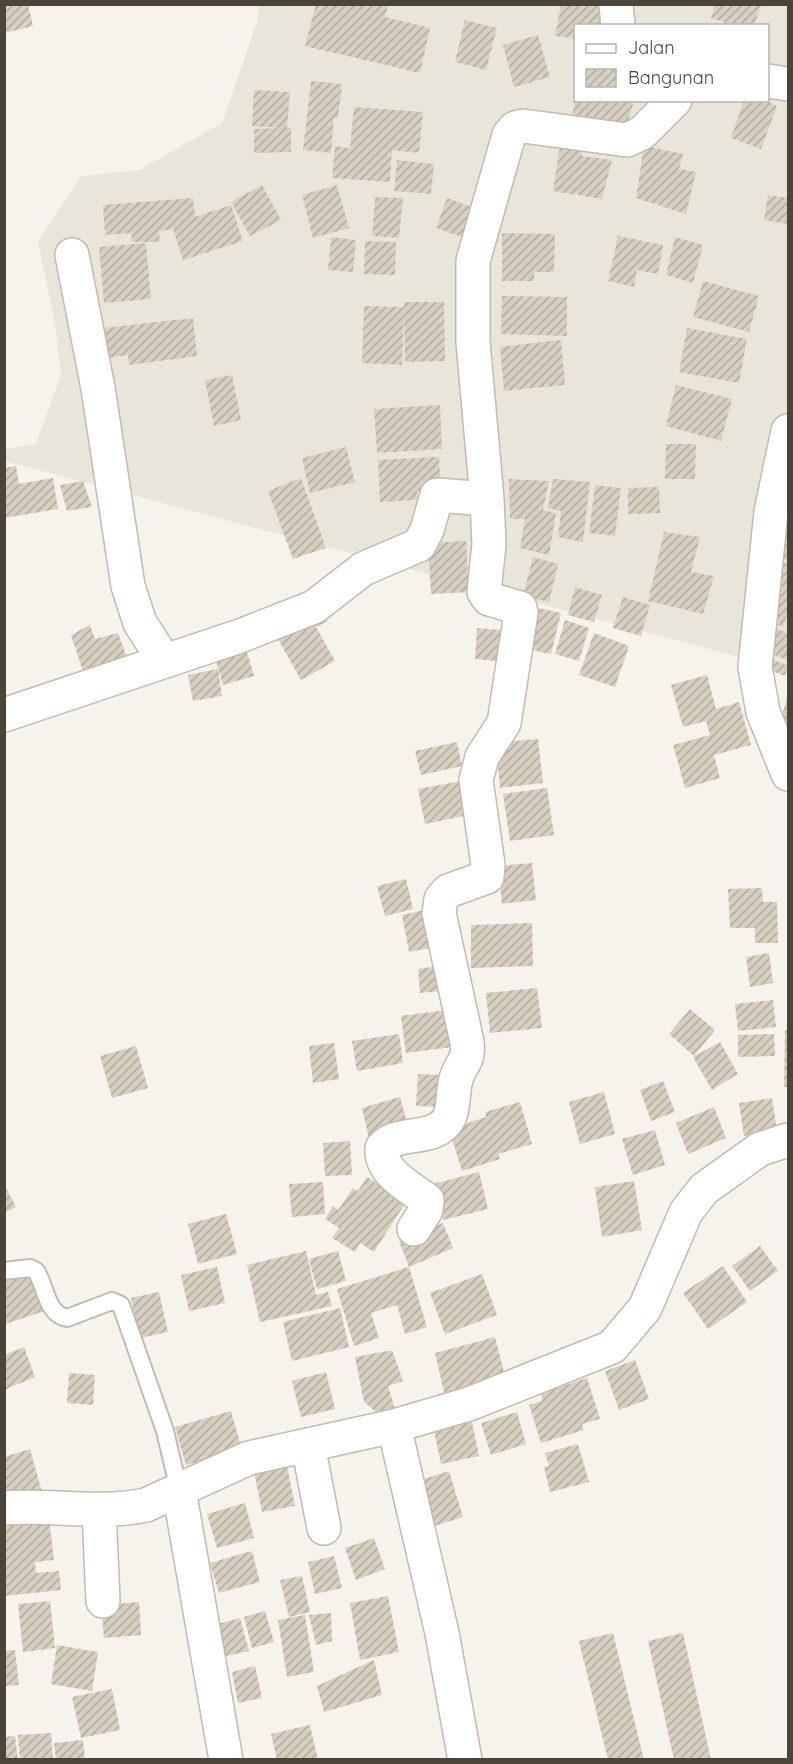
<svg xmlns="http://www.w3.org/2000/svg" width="793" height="1764" viewBox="0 0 793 1764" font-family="Quicksand,sans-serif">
	<defs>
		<pattern id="building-hatch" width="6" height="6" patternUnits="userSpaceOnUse" patternTransform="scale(1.5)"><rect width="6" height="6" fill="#d8cfc1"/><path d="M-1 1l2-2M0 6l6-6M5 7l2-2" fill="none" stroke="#b1aa9e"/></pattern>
	</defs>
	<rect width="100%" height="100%" fill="#f6f3ec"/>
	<path fill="#eae5da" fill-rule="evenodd" d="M 259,5 L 788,5 L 788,670 L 5,461 L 4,449 L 36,444 L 61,375 L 55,324 L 38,241 L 81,176 L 139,170 L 222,123 L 257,22 ZM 576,26 L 768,26 L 768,100 L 576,100 Z"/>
	<path fill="url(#building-hatch)" d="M 4,4 L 28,4 L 33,26 L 4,33 Z
		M 316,4 L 388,4 L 385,17 L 430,28 L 420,73 L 305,46 Z
		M 561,4 L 606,4 L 608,26 L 576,26 L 576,39 L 555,36 Z
		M 715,4 L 761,4 L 754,26 L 723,26 L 724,22 L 711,18 Z
		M 465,20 L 497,28 L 486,70 L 455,62 Z
		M 538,35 L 550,77 L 514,87 L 503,45 Z
		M 311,81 L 342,84 L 338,118 L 334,118 L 331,153 L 303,150 Z
		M 254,90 L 290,92 L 287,128 L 291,128 L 291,152 L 254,153 L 254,129 L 283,128 L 252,126 Z
		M 576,100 L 634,100 L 625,133 L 571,118 Z
		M 744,100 L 763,100 L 777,106 L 761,149 L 731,138 Z
		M 354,107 L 423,112 L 419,153 L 392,150 L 390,182 L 332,178 L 335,146 L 350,148 Z
		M 582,144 L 582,156 L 612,160 L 602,199 L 553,191 L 560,145 Z
		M 644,146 L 683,154 L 679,169 L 696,172 L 686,214 L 636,198 Z
		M 397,160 L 434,164 L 431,194 L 394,191 Z
		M 262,185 L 281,220 L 250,236 L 231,202 Z
		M 337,185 L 349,228 L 313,238 L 302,195 Z
		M 768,195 L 788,198 L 788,224 L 764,220 Z
		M 375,197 L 403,198 L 399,238 L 372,236 Z
		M 193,198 L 195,217 L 231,205 L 243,241 L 183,260 L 173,229 L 159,231 L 160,242 L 132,242 L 131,233 L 105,235 L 103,205 Z
		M 447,198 L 472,207 L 462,237 L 436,228 Z
		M 502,233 L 555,234 L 554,272 L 534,272 L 534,281 L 502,281 Z
		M 618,236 L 663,245 L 658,274 L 637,270 L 634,287 L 608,281 Z
		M 331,237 L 356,240 L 353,272 L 328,270 Z
		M 675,237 L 703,245 L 693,283 L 666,275 Z
		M 365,241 L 396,242 L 395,275 L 364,274 Z
		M 146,243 L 151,299 L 104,303 L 99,247 Z
		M 703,281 L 759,296 L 749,332 L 693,317 Z
		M 502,296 L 567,297 L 567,336 L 501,334 Z
		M 404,302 L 444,302 L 445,361 L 405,362 L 404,311 L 402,365 L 362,363 L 364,306 L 404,307 Z
		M 193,318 L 197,356 L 129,365 L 128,355 L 107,358 L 103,328 Z
		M 687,328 L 747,339 L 739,383 L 679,372 Z
		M 561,340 L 565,385 L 504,391 L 500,347 Z
		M 232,375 L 241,420 L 214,426 L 205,380 Z
		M 676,385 L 732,399 L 721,441 L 666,426 Z
		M 440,405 L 442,449 L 377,453 L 374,409 Z
		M 666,444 L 696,444 L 695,479 L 665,479 Z
		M 346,447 L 355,482 L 310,493 L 302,458 Z
		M 439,457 L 441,490 L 417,491 L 417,500 L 380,502 L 378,460 Z
		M 16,466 L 19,484 L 53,478 L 58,509 L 4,518 L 4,468 Z
		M 301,478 L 326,548 L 293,559 L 268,491 Z
		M 509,479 L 549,481 L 543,510 L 556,513 L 549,555 L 520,548 L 525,519 L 510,519 Z
		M 553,479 L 590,482 L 583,542 L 558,537 L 561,511 L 548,508 Z
		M 83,481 L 92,507 L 67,511 L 60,485 Z
		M 595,485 L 621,488 L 615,536 L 589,533 Z
		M 659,487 L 660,513 L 628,514 L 628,488 Z
		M 780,525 L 788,528 L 788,561 L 769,554 Z
		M 664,532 L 700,537 L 691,572 L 714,576 L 703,614 L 648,601 Z
		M 466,541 L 469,592 L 431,594 L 428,543 Z
		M 533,557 L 558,564 L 549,602 L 523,596 Z
		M 778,560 L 788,564 L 788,613 L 783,627 L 760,618 Z
		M 575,587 L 602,595 L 594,622 L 568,615 Z
		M 623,597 L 650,605 L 641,636 L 613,628 Z
		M 320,606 L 328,621 L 316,627 L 335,661 L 301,680 L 274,632 Z
		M 530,606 L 561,613 L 551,654 L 521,648 Z
		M 565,620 L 589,628 L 579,661 L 555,654 Z
		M 90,625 L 95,639 L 118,633 L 129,663 L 85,677 L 71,635 Z
		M 772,627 L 788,633 L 788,660 L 764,651 Z
		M 477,628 L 501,630 L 498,661 L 475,659 Z
		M 594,633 L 629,646 L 615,687 L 579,675 Z
		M 244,642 L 254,676 L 223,685 L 213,651 Z
		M 763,655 L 788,666 L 785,676 L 759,666 Z
		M 218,669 L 222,696 L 193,701 L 188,675 Z
		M 707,675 L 716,709 L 739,702 L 751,745 L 714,755 L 720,778 L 685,788 L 673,745 L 710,735 L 706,721 L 683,727 L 671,685 Z
		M 788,694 L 788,724 L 780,722 Z
		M 538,739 L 543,783 L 500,788 L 496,743 Z
		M 457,742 L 462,766 L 421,775 L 415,751 Z
		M 461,781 L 468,815 L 425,824 L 418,789 Z
		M 547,788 L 554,835 L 510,841 L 503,794 Z
		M 532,863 L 536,900 L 502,904 L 498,866 Z
		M 406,879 L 413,909 L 385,916 L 377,886 Z
		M 762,888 L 763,902 L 777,902 L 778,943 L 755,943 L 755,928 L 730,928 L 728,889 Z
		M 429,909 L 436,947 L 409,952 L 402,915 Z
		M 532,923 L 533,966 L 471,968 L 471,925 Z
		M 769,953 L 773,983 L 750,987 L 746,957 Z
		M 439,966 L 441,991 L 420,993 L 418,969 Z
		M 537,988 L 542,1028 L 490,1033 L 486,993 Z
		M 773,1000 L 776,1027 L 738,1031 L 735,1004 Z
		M 455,1009 L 460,1046 L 406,1053 L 401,1016 Z
		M 690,1009 L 715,1030 L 694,1056 L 669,1034 Z
		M 785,1030 L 788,1030 L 788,1087 L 784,1087 Z
		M 399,1034 L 403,1063 L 357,1071 L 352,1041 Z
		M 774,1034 L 775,1056 L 738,1057 L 738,1035 Z
		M 720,1042 L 738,1074 L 712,1090 L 693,1057 Z
		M 334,1043 L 339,1079 L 313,1083 L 309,1046 Z
		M 136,1046 L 148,1088 L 112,1098 L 100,1056 Z
		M 418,1074 L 443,1075 L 442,1107 L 416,1106 Z
		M 663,1081 L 675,1112 L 651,1121 L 640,1090 Z
		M 604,1092 L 615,1134 L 580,1144 L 569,1102 Z
		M 400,1097 L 409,1130 L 369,1139 L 362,1108 Z
		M 772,1098 L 777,1131 L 744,1136 L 739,1103 Z
		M 520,1102 L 532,1144 L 498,1154 L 500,1159 L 462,1171 L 449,1129 L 486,1117 L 485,1112 Z
		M 714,1107 L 726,1138 L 688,1154 L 676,1123 Z
		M 655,1130 L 665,1165 L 633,1175 L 622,1139 Z
		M 350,1141 L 352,1175 L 325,1176 L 323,1143 Z
		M 479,1172 L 488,1209 L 443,1220 L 433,1184 Z
		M 367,1177 L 406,1202 L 374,1252 L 360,1243 L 355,1252 L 332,1238 L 339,1228 L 325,1219 L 333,1206 L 338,1210 L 353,1188 L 358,1191 Z
		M 634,1181 L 642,1230 L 602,1237 L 595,1187 Z
		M 323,1182 L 325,1214 L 292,1217 L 289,1184 Z
		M 4,1184 L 16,1207 L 4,1213 Z
		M 226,1214 L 237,1254 L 198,1264 L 188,1224 Z
		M 443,1223 L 453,1248 L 409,1267 L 399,1241 Z
		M 760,1246 L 778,1271 L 750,1291 L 732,1266 Z
		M 306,1251 L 316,1295 L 328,1292 L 332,1306 L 260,1322 L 247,1265 Z
		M 338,1251 L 346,1281 L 317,1289 L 309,1259 Z
		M 723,1266 L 747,1302 L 708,1329 L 683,1293 Z
		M 217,1267 L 225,1303 L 189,1311 L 181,1275 Z
		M 409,1267 L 427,1327 L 405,1334 L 397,1305 L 371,1313 L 379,1338 L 354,1346 L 337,1289 Z
		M 32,1271 L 45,1311 L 5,1324 L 4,1280 Z
		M 482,1274 L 497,1315 L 445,1334 L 430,1293 Z
		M 159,1292 L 168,1332 L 140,1338 L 131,1298 Z
		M 340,1308 L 349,1347 L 292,1361 L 283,1322 Z
		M 495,1337 L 506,1380 L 445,1396 L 435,1353 Z
		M 24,1347 L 35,1377 L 4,1390 L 4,1355 Z
		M 392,1350 L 403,1381 L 388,1386 L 395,1409 L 376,1412 L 364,1402 L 355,1357 Z
		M 635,1360 L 649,1399 L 619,1410 L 605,1371 Z
		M 326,1372 L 335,1409 L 301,1417 L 292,1381 Z
		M 69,1373 L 95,1375 L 93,1405 L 67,1403 Z
		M 587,1378 L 600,1419 L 582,1424 L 584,1430 L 541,1443 L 529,1405 L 542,1401 L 541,1393 Z
		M 231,1411 L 242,1450 L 186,1465 L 175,1427 Z
		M 517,1412 L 526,1444 L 491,1455 L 481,1423 Z
		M 472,1422 L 479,1456 L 441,1464 L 434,1431 Z
		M 578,1444 L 589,1482 L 550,1492 L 544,1467 L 549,1466 L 545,1453 Z
		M 30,1449 L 42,1492 L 4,1494 L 4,1457 Z
		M 287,1466 L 295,1506 L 262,1512 L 254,1472 Z
		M 449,1471 L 463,1517 L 431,1527 L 417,1481 Z
		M 245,1503 L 254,1538 L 217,1548 L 207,1514 Z
		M 49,1518 L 54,1560 L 35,1562 L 36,1573 L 59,1571 L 61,1590 L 4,1596 L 4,1523 Z
		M 374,1538 L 385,1569 L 356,1580 L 345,1548 Z
		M 252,1551 L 260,1582 L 219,1593 L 210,1563 Z
		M 334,1556 L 342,1588 L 315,1594 L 308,1562 Z
		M 302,1576 L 310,1612 L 289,1617 L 280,1580 Z
		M 388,1596 L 399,1652 L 360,1660 L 350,1603 Z
		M 50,1601 L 55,1648 L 23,1652 L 18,1604 Z
		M 139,1602 L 141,1635 L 104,1638 L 101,1605 Z
		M 265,1611 L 274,1642 L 252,1648 L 244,1617 Z
		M 331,1613 L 332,1641 L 316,1645 L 309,1615 Z
		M 305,1615 L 314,1672 L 287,1677 L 278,1620 Z
		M 240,1618 L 249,1651 L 222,1657 L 214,1625 Z
		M 613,1633 L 644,1760 L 608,1760 L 579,1641 Z
		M 683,1633 L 711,1760 L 674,1760 L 648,1641 Z
		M 57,1645 L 98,1652 L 92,1691 L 51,1684 Z
		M 15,1650 L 19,1685 L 4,1686 L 4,1651 Z
		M 374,1660 L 382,1695 L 324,1712 L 317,1686 Z
		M 255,1666 L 262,1698 L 238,1703 L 232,1672 Z
		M 112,1689 L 120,1730 L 81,1738 L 72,1697 Z
		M 310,1725 L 318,1760 L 277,1760 L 271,1734 Z
		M 51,1733 L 53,1760 L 20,1760 L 18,1735 Z
		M 15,1736 L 18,1760 L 5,1760 L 5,1737 Z
		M 83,1740 L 85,1760 L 56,1760 L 54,1743 Z"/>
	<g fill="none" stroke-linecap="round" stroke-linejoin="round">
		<g stroke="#c2bbae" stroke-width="20">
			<path id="lane" d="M 4,1271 L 30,1268 L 36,1271 C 46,1286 46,1314 67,1318 L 112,1301 L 121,1305 L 165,1431 L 179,1490"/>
		</g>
		<g stroke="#c2bbae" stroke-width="36">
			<path id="street" d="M 616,4 L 618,26
				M 768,81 L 788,84
				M 72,255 L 98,388 L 128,586 L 140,623 L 164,660
				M 788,431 L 771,512 L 755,667 L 763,712 L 788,774
				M 4,715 L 240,636 L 314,607 L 363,569 L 419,545 L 427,530 L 437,495 L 487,499 L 473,342 L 473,261 L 509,135 L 515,128 L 523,126 L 627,140 L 642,133 L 675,100
				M 414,1229 L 426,1210 L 427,1200 C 410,1187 380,1173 382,1148 C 397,1129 436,1143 449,1118 C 455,1105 452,1089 457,1076 C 463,1060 469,1062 467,1042 L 439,913 L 441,899 L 448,891 L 487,877 L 488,865 L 476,780 L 482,757 L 504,723 L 521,613 L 520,608 L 489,599 L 484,592 L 489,544 L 487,499
				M 394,1426 L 442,1633 L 465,1760
				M 308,1445 L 324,1528
				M 179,1490 L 226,1760
				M 4,1508 C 51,1504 99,1515 146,1505 L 249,1458 L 394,1426 L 469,1404 L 612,1347 L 645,1308 L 686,1212 L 704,1189 L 760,1149 L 788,1140
				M 99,1509 L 103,1601"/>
		</g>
		<use href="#lane" stroke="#fff" stroke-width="16"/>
		<use href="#street" stroke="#fff" stroke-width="33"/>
	</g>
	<rect width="793" height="1764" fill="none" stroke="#4b4439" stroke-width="12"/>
	<rect x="574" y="24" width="195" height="78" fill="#ffffff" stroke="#b7b4b0" stroke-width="1.5"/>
	<rect x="586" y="44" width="30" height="9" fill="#ffffff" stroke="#b7b4b0" stroke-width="1.5"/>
	<text x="628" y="54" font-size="18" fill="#4b4439">Jalan</text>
	<rect x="586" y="69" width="30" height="18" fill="url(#building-hatch)" stroke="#b7b4b0" stroke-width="1.5"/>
	<text x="628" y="84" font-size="18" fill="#4b4439">Bangunan</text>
</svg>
